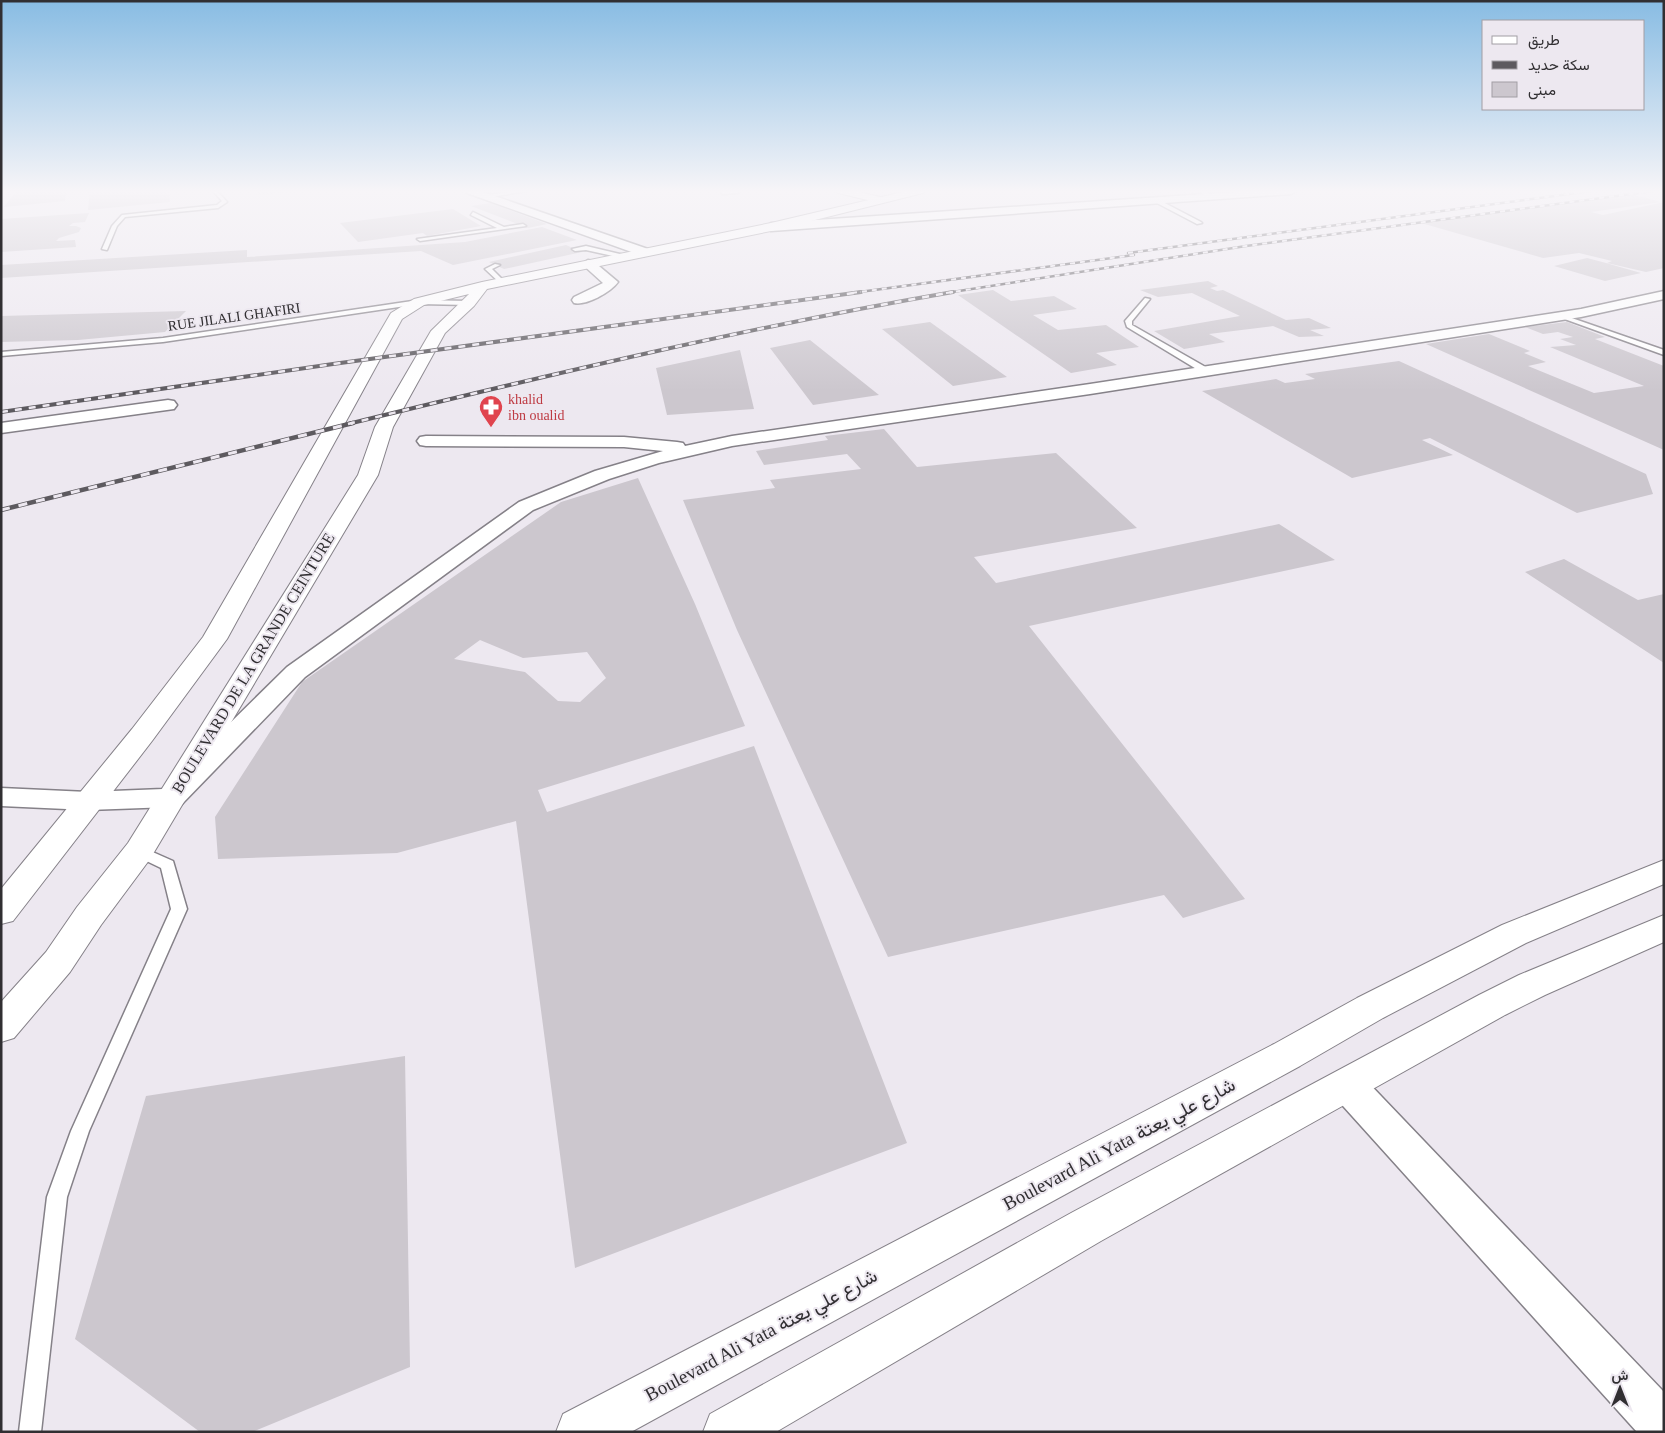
<svg xmlns="http://www.w3.org/2000/svg" width="1665" height="1433" viewBox="0 0 1665 1433" font-family="'Times New Roman',Vazirmatn,serif">
	<rect width="100%" height="100%" fill="#ede8f0"/>
	<path fill="#ccc7ce" fill-rule="evenodd" d="M 16,191 L 66,191 L 65,201 L 4,207 Z
		M 90,191 L 169,191 L 170,202 L 88,210 Z
		M 255,191 L 293,191 L 293,192 L 258,195 Z
		M 1634,195 L 1661,202 L 1591,212 L 1603,215 L 1664,202 L 1664,268 L 1646,272 L 1607,263 L 1612,261 L 1579,253 L 1543,258 L 1421,223 Z
		M 491,203 L 547,224 L 528,228 L 471,206 Z
		M 453,209 L 481,226 L 427,236 L 423,233 L 358,242 L 340,223 Z
		M 89,213 L 85,222 L 73,223 L 69,226 L 76,226 L 81,228 L 79,232 L 59,238 L 56,241 L 75,240 L 76,247 L 1,252 L 1,219 Z
		M 542,227 L 577,240 L 453,265 L 421,251 L 1,278 L 1,265 L 247,250 L 247,257 L 465,242 Z
		M 566,245 L 582,252 L 504,269 L 489,262 Z
		M 1587,258 L 1606,263 L 1641,273 L 1605,281 L 1554,266 Z
		M 1208,281 L 1218,286 L 1210,288 L 1217,291 L 1223,290 L 1286,320 L 1309,318 L 1331,328 L 1310,330 L 1324,336 L 1299,337 L 1273,326 L 1209,334 L 1225,342 L 1184,349 L 1154,331 L 1240,316 L 1192,293 L 1158,297 L 1140,290 Z
		M 993,290 L 1011,301 L 1054,296 L 1077,309 L 1033,315 L 1058,330 L 1106,325 L 1139,347 L 1096,353 L 1117,365 L 1071,373 L 958,295 Z
		M 186,311 L 165,332 L 78,340 L 1,342 L 1,316 Z
		M 930,322 L 1007,377 L 953,386 L 882,329 Z
		M 1567,322 L 1605,337 L 1595,339 L 1664,366 L 1664,450 L 1426,344 L 1489,334 L 1530,351 L 1524,353 L 1546,362 L 1528,366 L 1594,393 L 1644,386 L 1550,347 L 1576,345 L 1560,339 L 1573,337 L 1558,332 L 1543,334 L 1525,327 Z
		M 810,340 L 879,395 L 813,405 L 770,348 Z
		M 740,350 L 754,409 L 667,415 L 656,368 Z
		M 1399,361 L 1646,474 L 1653,494 L 1577,513 L 1430,438 L 1422,440 L 1453,455 L 1352,478 L 1202,391 L 1276,379 L 1285,383 L 1315,379 L 1305,374 Z
		M 884,429 L 917,467 L 1056,453 L 1137,528 L 974,557 L 996,583 L 1279,524 L 1335,560 L 1029,626 L 1245,899 L 1183,918 L 1164,895 L 888,957 L 737,630 L 683,500 L 775,488 L 770,480 L 861,469 L 847,454 L 764,465 L 756,451 L 828,440 L 825,436 Z
		M 638,478 L 695,604 L 745,726 L 538,790 L 547,812 L 754,746 L 907,1143 L 575,1268 L 516,821 L 397,853 L 218,859 L 215,817 L 302,682 L 561,502 ZM 480,640 L 523,658 L 587,652 L 606,678 L 580,702 L 558,701 L 525,672 L 454,659 Z
		M 1564,559 L 1638,600 L 1664,594 L 1664,663 L 1525,572 Z
		M 405,1056 L 410,1367 L 252,1432 L 200,1432 L 75,1339 L 146,1096 Z"/>
	<g fill="none" stroke-linecap="round" stroke-linejoin="round">
		<g stroke="#858188" stroke-width="3">
			<path id="lane" d="M 213,191 L 217,191 L 227,202 L 218,208 L 125,217 L 117,226 L 107,250 L 102,249 L 112,226 L 122,215 L 217,205 L 222,201 Z
				M 514,191 L 526,191 L 485,198 L 482,196 Z
				M 1198,191 L 1204,191 L 1215,197 L 1210,198 Z
				M 1157,199 L 1201,222 L 1202,223 L 1197,224 L 1155,202 Z
				M 473,212 L 504,227 L 523,224 L 526,226 L 420,241 L 417,239 L 497,228 L 471,215 Z
				M 586,246 L 624,255 L 625,256 L 622,258 L 586,250 L 575,251 L 572,249 Z
				M 495,264 L 500,265 L 492,269 L 504,281 L 504,283 L 500,283 L 485,269 Z
				M 1145,298 L 1150,299 L 1132,321 L 1132,325 L 1209,369 L 1209,373 L 1203,373 L 1127,327 L 1125,321 Z
				M 419,300 L 469,301 L 472,303 L 469,305 L 419,304 L 163,342 L 1,356 L 1,352 L 163,338 Z
				M 1559,315 L 1563,315 L 1664,350 L 1664,355 L 1559,317 Z
				M 139,846 L 173,861 L 187,909 L 89,1131 L 67,1197 L 41,1432 L 19,1432 L 47,1197 L 71,1131 L 171,909 L 161,868 L 134,855 L 132,851 L 134,847 Z"/>
		</g>
		<g stroke="#858188" stroke-width="3">
			<path id="street" d="M 466,191 L 480,191 L 648,249 L 650,252 L 644,256 L 640,255 L 467,193 Z
				M 722,191 L 739,191 L 738,193 L 722,194 Z
				M 1250,191 L 1296,191 L 1291,194 L 771,231 L 765,227 L 771,223 Z
				M 588,260 L 593,261 L 618,282 C 611,292 586,306 574,303 L 572,300 L 574,297 L 603,283 L 582,264 Z
				M 1664,291 L 1664,299 L 1581,317 L 1090,394 L 732,446 L 659,463 L 609,479 L 533,510 L 305,677 L 181,805 L 171,807 L 88,810 L 1,806 L 1,788 L 88,792 L 163,789 L 287,667 L 519,502 L 595,471 L 663,451 L 624,447 L 426,446 L 420,445 L 417,441 L 420,437 L 426,436 L 624,437 L 677,442 L 683,443 L 685,446 L 732,436 L 1090,384 L 1581,309 Z
				M 168,400 L 174,401 L 177,405 L 174,409 L 1,433 L 1,423 Z
				M 1347,1069 L 1360,1074 L 1664,1392 L 1664,1432 L 1637,1432 L 1334,1096 L 1328,1085 L 1334,1074 Z"/>
		</g>
		<g stroke="#858188" stroke-width="2">
			<path id="secondary" d="M 836,191 L 855,191 L 884,198 L 886,200 L 880,203 L 838,193 Z
				M 1664,860 L 1664,884 L 1526,943 L 1383,1018 L 1300,1066 L 631,1432 L 556,1432 L 563,1414 L 1274,1044 L 1357,998 L 1502,925 Z
				M 1664,915 L 1664,942 L 1545,995 L 1505,1015 L 1101,1241 L 776,1432 L 703,1432 L 710,1414 L 1071,1213 L 1479,995 L 1519,975 Z"/>
		</g>
		<g stroke="#858188" stroke-width="2">
			<path id="primary" d="M 907,191 L 925,191 L 923,193 L 771,231 L 487,289 L 474,306 L 445,333 L 393,427 L 378,475 L 150,859 L 101,925 L 70,972 L 14,1038 L 1,1042 L 1,1002 L 46,952 L 77,907 L 128,843 L 358,475 L 375,427 L 431,331 L 469,294 L 424,305 L 402,319 L 227,639 L 152,741 L 13,921 L 1,924 L 1,889 L 132,729 L 203,637 L 391,313 L 414,299 L 482,282 L 771,223 Z"/>
		</g>
		<use href="#lane" fill="#fff" fill-rule="evenodd"/>
		<use href="#street" fill="#fff" fill-rule="evenodd"/>
		<use href="#secondary" fill="#fff" fill-rule="evenodd"/>
		<use href="#primary" fill="#fff" fill-rule="evenodd"/>
		<g stroke="#5d5a5f" stroke-width="2.5">
			<path id="rail-far2" d="M 1128,253 L 1591,191
				M 852,293 L 1134,255
				M 946,293 L 1246,246 L 1653,191"/>
		</g>
		<g stroke="#5d5a5f" stroke-width="4">
			<path id="rail-far1" d="M 1,412 L 333,364 L 861,292
				M 348,424 C 548,375 750,327 953,292"/>
		</g>
		<g stroke="#5d5a5f" stroke-width="4.5">
			<path id="rail" d="M 1,510 L 353,423"/>
		</g>
		<use href="#rail-far2" stroke="#ede8f0" stroke-width="2" stroke-dasharray="5" stroke-linecap="butt"/>
		<use href="#rail-far1" stroke="#ede8f0" stroke-width="2.5" stroke-dasharray="7" stroke-linecap="butt"/>
		<use href="#rail" stroke="#ede8f0" stroke-width="3" stroke-dasharray="9" stroke-linecap="butt"/>
	</g>
	<linearGradient id="sky" x2="0" y2="1"><stop stop-color="#88bce3"/><stop offset="0.49" stop-color="#f7f5f8"/><stop offset="1" stop-color="#f7f5f8" stop-opacity="0"/></linearGradient>
	<rect width="1665" height="391" fill="url(#sky)"/>
	<defs>
		<g id="pharmacy-pin" transform="scale(1.25)"><path d="M0 17L-7.5 6A9.5 9.5 0 1 1 7.5 6Z" fill="#e0444e" stroke="#ede8f0"/><path d="M-2-6h4v4h4v4h-4v4h-4v-4h-4v-4h4Z" fill="#fff"/></g>
	</defs>
	<g fill-rule="evenodd">
		<use href="#pharmacy-pin" x="491" y="407"/>
	</g>
	<g text-anchor="middle" dominant-baseline="central" stroke-width="4" stroke-linejoin="round" paint-order="stroke">
		<g font-size="14" fill="#312f32" stroke="#ede8f0">
			<text transform="translate(234 317) rotate(-8)">RUE JILALI GHAFIRI</text>
		</g>
		<g font-size="14" fill="#be3a42" stroke="#ede8f0" text-anchor="start">
			<text x="508" y="399">khalid<tspan x="508" dy="16">ibn oualid</tspan></text>
		</g>
		<g font-size="16" fill="#312f32" stroke="#ede8f0">
			<text transform="translate(253 663) rotate(-59)">BOULEVARD DE LA GRANDE CEINTURE</text>
		</g>
		<g font-size="19" fill="#312f32" stroke="#ede8f0">
			<text transform="translate(1119 1144) rotate(-28)">Boulevard Ali Yata شارع علي يعتة</text>
			<text transform="translate(761 1335) rotate(-28)">Boulevard Ali Yata شارع علي يعتة</text>
		</g>
	</g>
	<rect width="1665" height="1433" fill="none" stroke="#312f32" stroke-width="5"/>
	<rect x="1482" y="20" width="162" height="90" fill="#ede8f0" stroke="#a29ea4"/>
	<rect x="1492" y="36" width="25" height="8" fill="#ffffff" stroke="#a29ea4"/>
	<text x="1528" y="45" font-size="15" fill="#312f32">طريق</text>
	<rect x="1492" y="61" width="25" height="8" fill="#5d5a5f" stroke="#a29ea4"/>
	<text x="1528" y="70" font-size="15" fill="#312f32">سكة حديد</text>
	<rect x="1492" y="82" width="25" height="15" fill="#ccc7ce" stroke="#a29ea4"/>
	<text x="1528" y="95" font-size="15" fill="#312f32">مبنى</text>
	<g transform="translate(1620 1388)" stroke="#ede8f0" stroke-width="4" paint-order="stroke">
	<path d="M0-4L9 19L0 12L-9 19Z" fill="#312f32"/>
	<text y="-8" font-size="14" font-weight="bold" text-anchor="middle" fill="#312f32">ش</text>
	</g>
</svg>
